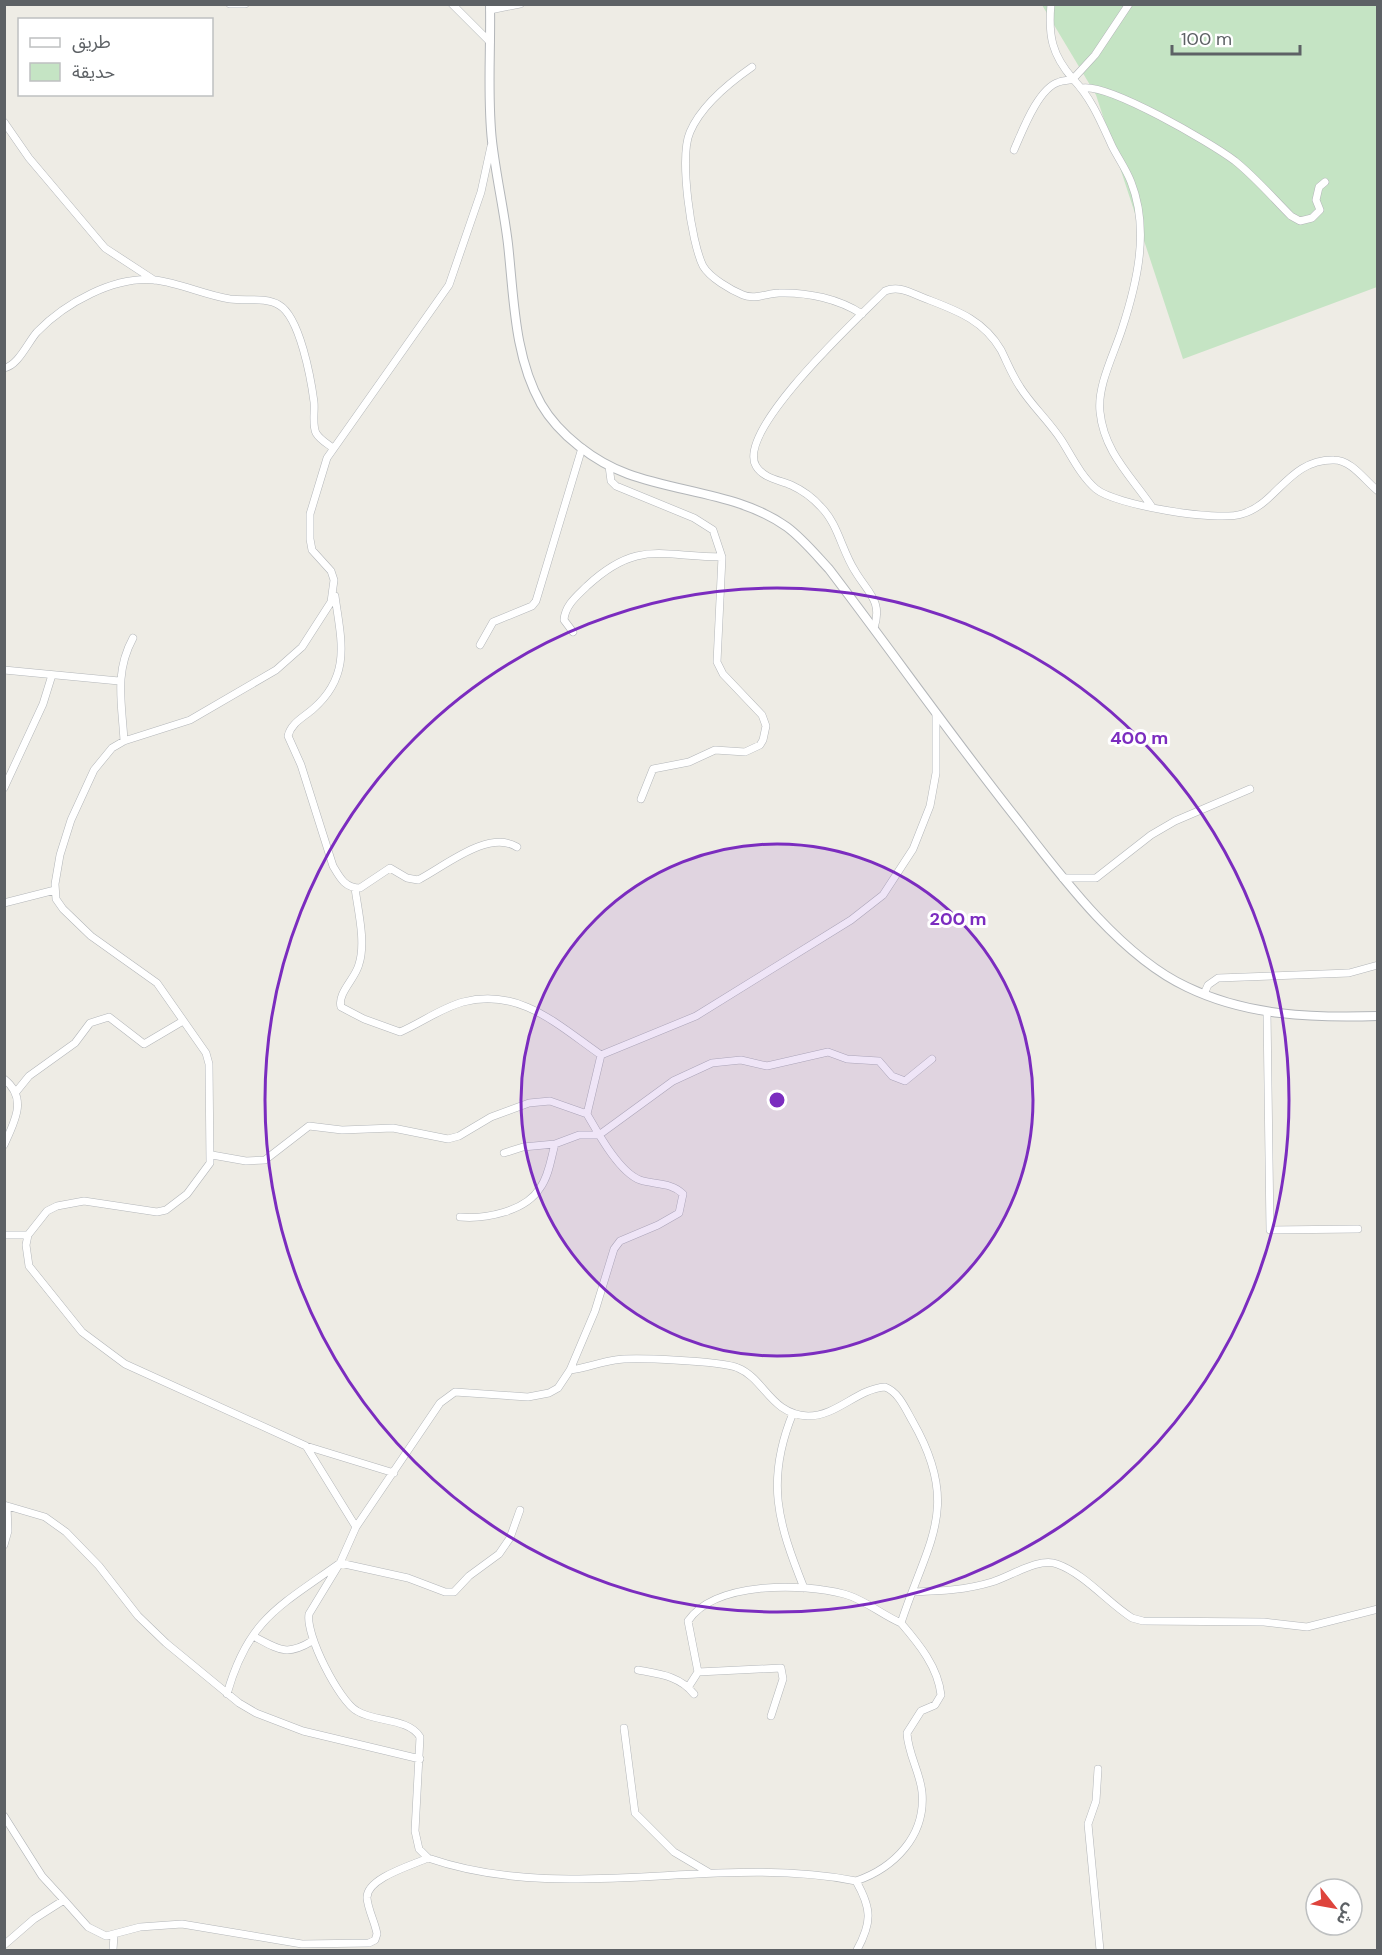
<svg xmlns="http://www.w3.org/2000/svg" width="1382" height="1955" viewBox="0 0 1382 1955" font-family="'DM Sans','Noto Sans Arabic',sans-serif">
	<rect width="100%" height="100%" fill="#eeece5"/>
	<path fill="#c5e4c4" d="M 1042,5 L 1377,5 L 1377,287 L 1183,359 L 1096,95 Z"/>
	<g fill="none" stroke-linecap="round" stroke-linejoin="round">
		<g stroke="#b3b6b9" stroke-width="8">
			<path id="minor" d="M 230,4 L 245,4
				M 452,4 L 490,42
				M 1051,4 C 1048,36 1052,55 1073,79 L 1095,55 L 1129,4
				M 490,10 L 520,4
				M 752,67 C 729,83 701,106 690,132 C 679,157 691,242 703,266 C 710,278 731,290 743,295 C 755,300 768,293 779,293 C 808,292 839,299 862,314
				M 1082,88 C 1109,83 1211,143 1235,161 C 1255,177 1273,198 1291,216 L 1300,221 L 1312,218 L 1320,210 L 1316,200 L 1319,187 L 1325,182
				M 4,122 L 29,158 L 105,248 L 154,280
				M 1014,150 C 1022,132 1038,88 1059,82 C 1063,80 1069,81 1073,79 C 1092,99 1101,122 1112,146 C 1118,158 1126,169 1131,182 C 1150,230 1137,283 1122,329 C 1114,354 1097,386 1100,412 C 1104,452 1131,476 1152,507
				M 4,368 C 18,366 28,342 37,332 C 65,303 114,276 155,280 C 180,283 205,295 230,299 C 245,301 266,297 279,305 C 300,317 311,379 314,402 C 315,411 312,425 316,433 C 320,440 328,444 333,448
				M 609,466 L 611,481 L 616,486 L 694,518 L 713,530 L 722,557 L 717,662 L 723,674 L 762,715 L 766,726 L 763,740 L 760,745 L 745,752 L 715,750 L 689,762 L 653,769 L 641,799
				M 335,596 C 341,640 352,675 313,709 C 304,717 291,723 288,736 L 301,765 L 333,866 C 340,878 345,888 360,888 L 390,868 L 407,878 L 418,880 C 444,867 488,829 517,847
				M 874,628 C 883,601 868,593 855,571 C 842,551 838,524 821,507 C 813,498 802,490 791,485 C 779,480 763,478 756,466 C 735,431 859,317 885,291 C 899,285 911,293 924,298 C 955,310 983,319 1001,350 C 1007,362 1012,375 1020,387 C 1032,406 1049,421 1062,441 C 1072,457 1081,476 1096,489 C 1115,505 1217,522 1242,514 C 1277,504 1289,459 1334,460 C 1352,460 1365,481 1378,491
				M 573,632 L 564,620 C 565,605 577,596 587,586 C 638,539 661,557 722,557
				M 480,645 L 493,622 L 532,606 L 536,601 L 582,448
				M 4,670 L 119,681
				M 124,741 C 122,703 114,673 133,638
				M 4,788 L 43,704 L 52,675
				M 1063,878 L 1096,878 L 1151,835 L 1175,821 L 1250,789
				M 355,888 C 358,911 366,942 359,964 C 356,978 337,993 341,1007 L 364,1019 L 400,1032 C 421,1023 441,1008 463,1002 C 519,987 558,1025 601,1055
				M 4,903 L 55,890
				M 1204,994 L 1208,985 L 1218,978 L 1349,973 L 1378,965
				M 1267,1012 L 1270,1230 L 1358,1229
				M 601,1055 L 587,1114 C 598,1133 619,1172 640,1180 C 655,1185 671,1182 683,1194 L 679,1213 L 658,1225 L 620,1241 L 614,1249 L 595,1311 L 570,1370 L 558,1388 L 549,1393 L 528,1397 L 455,1392 L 440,1403 L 356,1527 L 340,1563 L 309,1614 C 305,1634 339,1701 357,1711 C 374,1722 409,1718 420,1737 L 415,1831 L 419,1849 L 428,1858 C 567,1906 714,1853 856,1881 C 872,1909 872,1922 857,1950
				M 601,1055 L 696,1016 L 851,920 L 883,895 L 913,849 L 930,806 L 936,773 L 936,713
				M 4,1079 C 28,1098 15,1121 4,1145
				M 16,1092 L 29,1076 L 75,1043 L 90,1023 L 109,1017 L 144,1044 L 183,1021
				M 504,1153 L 523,1147 L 555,1144 L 579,1135 L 599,1135 L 673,1081 L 712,1063 L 741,1060 L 767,1066 L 828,1052 L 847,1059 L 879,1061 L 892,1076 L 905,1081 L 932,1059
				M 212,1155 L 246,1161 L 265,1160 L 309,1126 L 342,1130 L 393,1128 L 448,1139 L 459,1136 L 491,1117 L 529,1103 L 550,1101 L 587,1114
				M 460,1217 C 485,1219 525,1212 540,1188 C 549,1176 551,1158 555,1144
				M 4,1235 L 28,1235
				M 570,1370 C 586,1368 600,1362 615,1360 C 633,1357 723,1361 738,1368 C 765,1379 770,1414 808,1416 C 837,1416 857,1389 885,1387 C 899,1392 906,1410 913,1422 C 962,1508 927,1542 901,1623 C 919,1644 938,1667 941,1695 L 935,1705 L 921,1711 L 907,1733 C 908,1754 920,1772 922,1792 C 926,1836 894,1868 856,1881
				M 793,1413 C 765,1481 778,1523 804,1588
				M 306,1446 L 356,1527
				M 394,1473 L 306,1446 L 125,1364 L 82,1332 L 29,1266 L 26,1245 L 28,1235 L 47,1211 L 57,1206 L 84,1201 L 157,1212 L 166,1210 L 187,1194 L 210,1163 L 209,1064 L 206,1053 L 157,983 L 91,936 L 63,909 L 56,899 L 55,884 L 60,855 L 71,820 L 94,770 L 112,748 L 124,741 L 190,720 L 276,670 L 302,647 L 331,602 L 334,580 L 331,571 L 312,550 L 310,539 L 310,514 L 327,458 L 449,285 L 481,192 L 491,146
				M 4,1505 L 45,1517 L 66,1532 L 99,1566 L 138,1616 L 166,1643 L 239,1703 L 256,1713 L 303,1731 L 420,1759
				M 4,1545 L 8,1531 L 7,1506
				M 914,1592 C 940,1591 966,1590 992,1582 C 1010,1577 1038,1557 1057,1564 C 1085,1574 1107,1602 1132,1618 L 1143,1621 L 1264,1622 L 1307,1627 L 1378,1609
				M 253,1636 C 278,1649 286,1657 312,1641
				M 638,1670 C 660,1674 680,1676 694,1694
				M 698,1672 L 781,1668 L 783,1679 L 771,1716
				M 689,1686 L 698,1672 L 688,1621 C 715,1581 803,1583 844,1594 C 864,1599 882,1615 901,1623
				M 227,1694 C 248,1619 280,1606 340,1563 L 408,1578 L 445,1592 L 454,1592 L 469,1576 L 499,1554 L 510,1538 L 520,1510
				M 624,1728 L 635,1813 L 674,1852 L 708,1872
				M 1098,1769 L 1096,1801 L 1088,1824 L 1100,1950
				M 4,1816 L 42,1876 L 64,1900
				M 4,1945 L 34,1919 L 64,1900 L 88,1927 L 106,1936 L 140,1927 L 182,1924 L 302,1944 L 369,1943 L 375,1940 L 377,1934 C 375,1922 368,1910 367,1898 C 366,1878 413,1865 428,1858
				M 113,1950 L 114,1935"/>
		</g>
		<g stroke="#b3b6b9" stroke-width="10">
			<path id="tertiary" d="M 490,4 C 491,50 487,96 492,141 C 496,176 504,210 508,244 C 514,298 514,356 541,404 C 559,435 595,462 628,474 C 680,493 741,494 787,527 C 803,539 816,555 829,569 C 893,653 954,740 1020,823 C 1063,879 1122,957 1187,987 C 1247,1016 1312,1018 1378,1016"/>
		</g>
		<use href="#minor" stroke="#fff" stroke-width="7"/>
		<use href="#tertiary" stroke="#fff" stroke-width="8"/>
	</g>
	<circle cx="777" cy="1100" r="256" fill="#7b2cbf" fill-opacity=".12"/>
	<g fill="none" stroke="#7b2cbf" stroke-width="3">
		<circle cx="777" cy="1100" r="256"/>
		<circle cx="777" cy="1100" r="512"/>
	</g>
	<circle cx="777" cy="1100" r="9" fill="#7b2cbf" stroke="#fff" stroke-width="3"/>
	<g font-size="18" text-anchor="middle" font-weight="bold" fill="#7b2cbf" stroke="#fff" stroke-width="6" stroke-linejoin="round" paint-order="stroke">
		<text x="1139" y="744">400 m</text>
		<text x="958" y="925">200 m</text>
	</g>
	<rect width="1382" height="1955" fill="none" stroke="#5d6165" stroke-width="12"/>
	<rect x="18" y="18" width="195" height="78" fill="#ffffff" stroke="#bec0c1" stroke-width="1.5"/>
	<rect x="30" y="38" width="30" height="9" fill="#ffffff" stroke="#bec0c1" stroke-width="1.5"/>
	<text x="72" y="48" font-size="18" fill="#5d6165">طريق</text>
	<rect x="30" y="63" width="30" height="18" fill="#c5e4c4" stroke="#bec0c1" stroke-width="1.5"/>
	<text x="72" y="78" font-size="18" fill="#5d6165">حديقة</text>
	<g transform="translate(1334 1907) rotate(121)"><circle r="28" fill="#ffffff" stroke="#bec0c1" stroke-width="1.5"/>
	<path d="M0-4.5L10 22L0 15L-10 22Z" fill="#de443c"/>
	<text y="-9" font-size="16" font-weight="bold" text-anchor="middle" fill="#5d6165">ش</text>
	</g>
	<path d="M1172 45v9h128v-9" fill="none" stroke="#5d6165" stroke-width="3"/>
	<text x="1181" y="45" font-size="18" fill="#5d6165" stroke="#ffffff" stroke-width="4.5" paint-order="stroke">100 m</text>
</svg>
